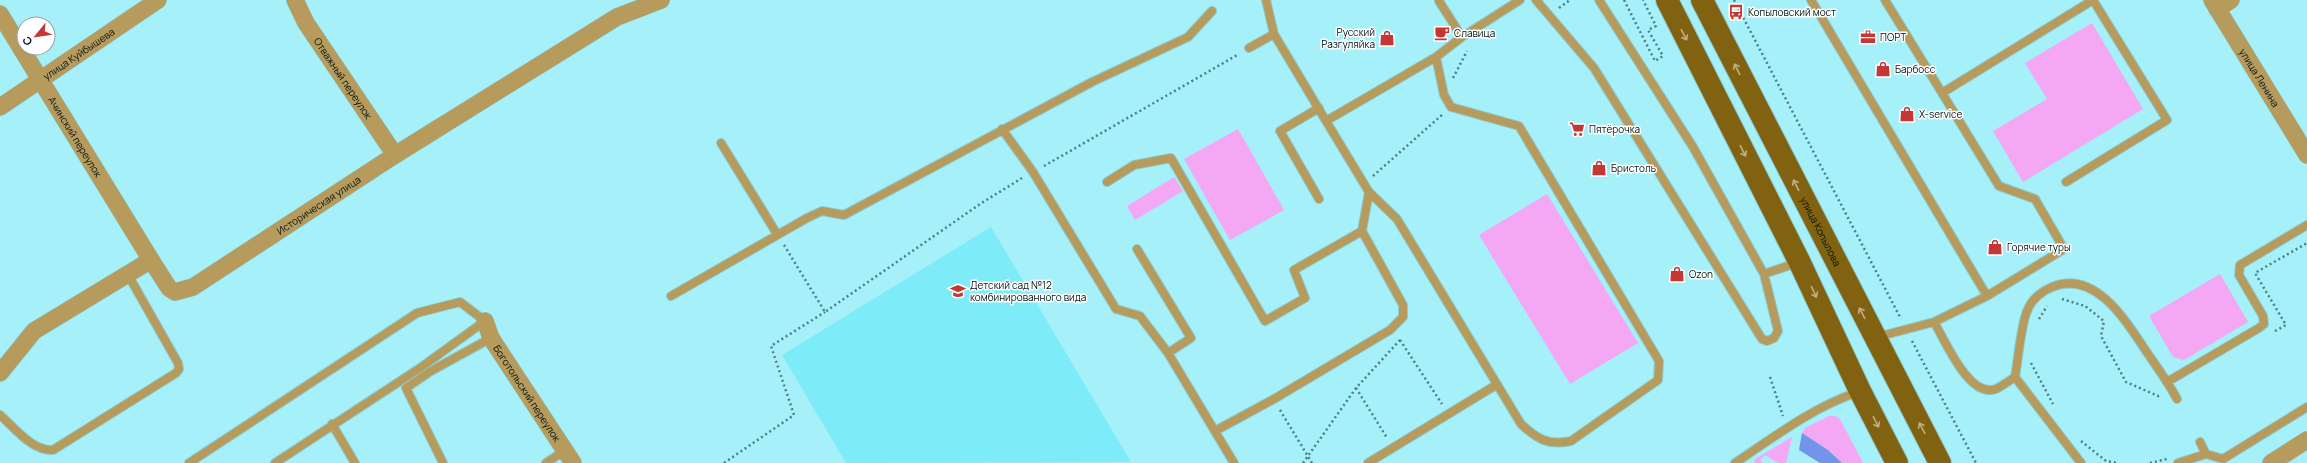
<svg xmlns="http://www.w3.org/2000/svg" width="2307" height="463" viewBox="0 0 2307 463" font-family="Manrope,sans-serif">
	<rect width="100%" height="100%" fill="#a6f0fa"/>
	<path fill="#7eebf9" d="M 991,227 L 1131,462 L 846,463 L 782,355 Z"/>
	<path fill="#f4a8f4" d="M 2092,23 L 2143,109 L 2023,182 L 1993,131 L 2047,99 L 2025,63 Z
		M 1238,129 L 1284,210 L 1230,240 L 1184,159 Z
		M 1174,177 L 1183,191 L 1135,220 L 1127,206 Z
		M 1547,194 L 1638,343 L 1570,384 L 1479,235 Z
		M 2220,274 L 2248,322 L 2184,360 L 2173,357 L 2149,316 Z
		M 1829,416 L 1835,416 L 1840,419 L 1863,463 L 1842,463 L 1828,450 L 1802,433 L 1805,428 Z
		M 1792,437 L 1786,463 L 1778,463 L 1765,455 L 1760,460 L 1764,463 L 1754,463 L 1755,459 Z"/>
	<path fill="#7294eb" d="M 1802,433 L 1828,450 L 1842,463 L 1820,463 L 1799,450 Z"/>
	<g fill="none" stroke-linecap="round" stroke-linejoin="round">
		<g stroke="#8bccd5" stroke-width="10">
			<path id="lane" d="M 1266,0 L 1274,34
				M 1536,0 L 1594,68 L 1762,339 L 1767,341 L 1774,338 L 1778,331 L 1764,274
				M 1599,0 L 1693,147 L 1764,274 L 1799,262
				M 1811,0 L 1987,296
				M 1439,1 L 1462,37
				M 1249,48 L 1274,34 L 1326,121 L 1436,57 L 1462,37 L 1520,0
				M 1942,93 L 2093,0
				M 1319,108 L 1280,131 L 1319,199
				M 1326,121 L 1369,192 L 1397,219 L 1521,424 C 1537,439 1548,446 1571,441 L 1658,380 L 1659,361 L 1519,126 L 1451,107 L 1444,95 L 1436,57
				M 1002,129 L 1033,172 L 1116,309 L 1140,316 L 1168,353 L 1234,463
				M 721,143 L 777,234
				M 1107,182 L 1134,165 L 1171,158 L 1265,321 L 1305,298 L 1294,270 L 1362,231
				M 2066,182 L 2167,120 L 2093,0
				M 1137,249 L 1191,338 L 1168,353
				M 671,296 L 807,218 L 822,211 L 844,215 L 1092,82 L 1188,37 L 1212,11
				M 1934,322 C 1945,340 1969,399 1996,389 C 2002,386 2009,381 2015,377 L 2081,463
				M 1877,337 L 1934,322 L 1987,296 L 2064,249 L 2035,199 L 1999,186 L 1885,0
				M 2015,377 C 2018,361 2021,322 2028,309 C 2032,299 2042,291 2052,287 C 2095,269 2126,321 2146,351 C 2157,367 2168,382 2177,399
				M 2167,382 L 2259,328 L 2264,324 L 2263,316 L 2239,275 L 2240,265 L 2307,225
				M 0,415 C 15,428 32,451 53,450 L 176,373 L 179,369 L 178,363 L 127,273
				M 332,424 L 355,463
				M 1215,431 L 1274,399 L 1390,330 L 1403,317 L 1403,305 L 1362,231 L 1369,192
				M 2200,442 L 2206,454
				M 189,463 L 417,313 L 460,302 L 485,321 L 420,368 L 275,463
				M 443,463 L 406,388 L 431,371 L 491,338
				M 546,463 L 564,451
				M 1368,463 L 1496,385
				M 1735,463 C 1774,437 1813,407 1858,392
				M 2178,463 L 2206,454 L 2223,459 L 2307,407"/>
		</g>
		<g stroke="#8bccd5" stroke-width="18">
			<g id="street">
				<path id="s1" d="M 295,0 L 306,23 L 395,155"/>
				<path id="s2" d="M 2212,0 L 2307,155"/>
				<path d="M 2217,9 L 2231,0"/>
				<path id="s3" d="M 0,14 L 151,260"/>
				<path id="s4" d="M 0,107 L 158,0"/>
				<path id="s5" d="M 485,321 L 491,338 L 573,463"/>
				<path id="s6" d="M 0,373 L 34,331 L 151,260 L 169,288 L 175,292 L 193,287 L 395,155 L 617,17 L 661,0"/>
				<path d="M 2271,463 L 2307,440"/>
			</g>
		</g>
		<g stroke="#8bccd5" stroke-width="24">
			<g id="primary">
				<path d="M 1667,0 L 1799,261 L 1860,391 L 1897,463"/>
				<path id="s7" d="M 1702,0 L 1940,463"/>
			</g>
		</g>
		<path stroke="#507d83" stroke-width="2.5" stroke-dasharray="2 3" stroke-linecap="butt" d="M 1624,0 L 1655,61 L 1663,56 L 1648,30 L 1656,26 L 1643,0
			M 1734,0 L 1901,319
			M 1559,8 L 1570,0
			M 1453,78 L 1467,51
			M 1044,166 L 1239,54
			M 1373,176 L 1443,114
			M 784,245 L 825,312 L 980,204 L 1022,178
			M 2062,299 L 2085,306 L 2104,321 L 2101,336 L 2126,382 L 2158,396 L 2161,395
			M 2039,319 L 2047,306
			M 2275,331 L 2286,325 L 2255,273 L 2307,243
			M 1400,340 L 1442,404
			M 1912,341 L 1976,463
			M 2031,363 L 2053,404
			M 1770,377 L 1783,416
			M 1356,388 L 1387,438
			M 1280,410 L 1312,463
			M 2081,441 L 2106,461 L 2118,463
			M 724,463 L 794,415 L 771,346 L 825,312
			M 1303,463 L 1356,388 L 1400,340 L 1399,338
			M 2150,463 L 2167,459"/>
		<use href="#lane" stroke="#b69b5c" stroke-width="8"/>
		<use href="#street" stroke="#b69b5c" stroke-width="17"/>
		<use href="#primary" stroke="#806210" stroke-width="22"/>
	</g>
	<defs><path id="oneway-shaft" d="M-6 0H5M1.5-3L5.5 0L1.5 3" fill="none" stroke-width="1.6" stroke-linecap="round" stroke-linejoin="round"/></defs>
	<g stroke="#c0b088">
		<use href="#oneway-shaft" transform="translate(1684 35) rotate(63)"/>
		<use href="#oneway-shaft" transform="translate(1737 69) rotate(-117)"/>
		<use href="#oneway-shaft" transform="translate(1743 151) rotate(63)"/>
		<use href="#oneway-shaft" transform="translate(1796 185) rotate(-117)"/>
		<use href="#oneway-shaft" transform="translate(1814 292) rotate(65)"/>
		<use href="#oneway-shaft" transform="translate(1862 313) rotate(-117)"/>
		<use href="#oneway-shaft" transform="translate(1876 422) rotate(63)"/>
		<use href="#oneway-shaft" transform="translate(1922 428) rotate(-118)"/>
	</g>
	<defs>
		<g id="bus-bare" transform="scale(1.2)"><path d="M-5-6H5V4H4V6H2V4H-2V6H-4V4H-5ZM-3.5-4V0h7V-4ZM-3.5 1.2v1.5H-2V1.2ZM2 1.2v1.5H3.5V1.2Z" fill="#c53733" stroke="#fff" stroke-width="2.5" paint-order="stroke"/></g>
		<g id="cafe-bare" transform="scale(1.2)"><path d="M-5.5-4.5H6V0H3Q3 3.5 0 3.5H-2.5Q-5.5 3.5-5.5 0ZM3-3.2v2h1.7v-2ZM-6 4.5H4V6H-6Z" fill="#c53733" stroke="#fff" stroke-width="2.5" paint-order="stroke"/></g>
		<g id="office-bare" transform="scale(1.2)"><path d="M-6-3h4V-5.5h4V-3h4V5H-6ZM-1-4.5V-3h2v-1.5ZM-6 0V1H6V0Z" fill="#c53733" stroke="#fff" stroke-width="2.5" paint-order="stroke"/></g>
		<g id="shop-bare" transform="scale(1.2)"><path d="M-5-2.5h2.3a2.7 3.5 0 0 1 5.4 0H5L5.5 6h-11ZM-1.5-2.5h3a1.5 2.3 0 0 0-3 0Z" fill="#c53733" stroke="#fff" stroke-width="2.5" paint-order="stroke"/></g>
		<g id="supermarket-bare" transform="scale(1.2)"><path d="M-6-5.5h2.5l.6 2H6L4.5 2H-2.5L-4.4-4H-6ZM-1.5 3.2a1.3 1.3 0 1 0 .1 0ZM3 3.2a1.3 1.3 0 1 0 .1 0Z" fill="#c53733" stroke="#fff" stroke-width="2.5" paint-order="stroke"/></g>
		<g id="school-bare" transform="scale(1.2)"><path d="M0-5L7-2L0 1L-7-2ZM-4 1L0 2.5L4 1V4Q0 6-4 4Z" fill="#c53733" stroke="#fff" stroke-width="2.5" paint-order="stroke"/></g>
	</defs>
	<g fill-rule="evenodd">
		<use href="#bus-bare" x="1736" y="12"/>
		<use href="#cafe-bare" x="1442" y="33"/>
		<use href="#office-bare" x="1868" y="37"/>
		<use href="#shop-bare" x="1387" y="38"/>
		<use href="#shop-bare" x="1883" y="69"/>
		<use href="#shop-bare" x="1907" y="114"/>
		<use href="#supermarket-bare" x="1577" y="129"/>
		<use href="#shop-bare" x="1599" y="168"/>
		<use href="#shop-bare" x="1995" y="247"/>
		<use href="#shop-bare" x="1677" y="274"/>
		<use href="#school-bare" x="958" y="291"/>
	</g>
	<g text-anchor="middle" dominant-baseline="central" stroke-width="3" stroke-linejoin="round" paint-order="stroke">
		<g font-size="10" fill="#001113" stroke="#fff" text-anchor="start">
			<text x="1748" y="12">Копыловский мост</text>
			<text x="1375" y="32" text-anchor="end">Русский<tspan x="1375" dy="12">Разгуляйка</tspan></text>
			<text x="1454" y="33">Славица</text>
			<text x="1880" y="37">ПОРТ</text>
			<text x="1895" y="69">Барбосс</text>
			<text x="1919" y="114">X-service</text>
			<text x="1589" y="129">Пятёрочка</text>
			<text x="1611" y="168">Бристоль</text>
			<text x="2007" y="247">Горячие туры</text>
			<text x="1689" y="274">Ozon</text>
			<text x="970" y="285">Детский сад №12<tspan x="970" dy="12">комбинированного вида</tspan></text>
		</g>
		<g font-size="10" fill="#001113" stroke="#fff">
			<text stroke="none"><textPath href="#s4" startOffset="95">улица Куйбышева</textPath></text>
			<text stroke="none"><textPath href="#s2" startOffset="91">улица Ленина</textPath></text>
			<text stroke="none"><textPath href="#s1" startOffset="92">Отважный переулок</textPath></text>
			<text stroke="none"><textPath href="#s3" startOffset="144">Ачинский переулок</textPath></text>
			<text stroke="none"><textPath href="#s6" startOffset="400">Историческая улица</textPath></text>
			<text stroke="none"><textPath href="#s7" startOffset="260">улица Копылова</textPath></text>
			<text stroke="none"><textPath href="#s5" startOffset="84">Боготольский переулок</textPath></text>
		</g>
	</g>
	<g transform="translate(36 36) rotate(241)"><circle r="19" fill="#ffffff" stroke="#99a0a1"/>
	<path d="M0-3L7 15L0 10L-7 15Z" fill="#c53733"/>
	<text y="-6" font-size="11" font-weight="bold" text-anchor="middle" fill="#001113">С</text>
	</g>
</svg>
